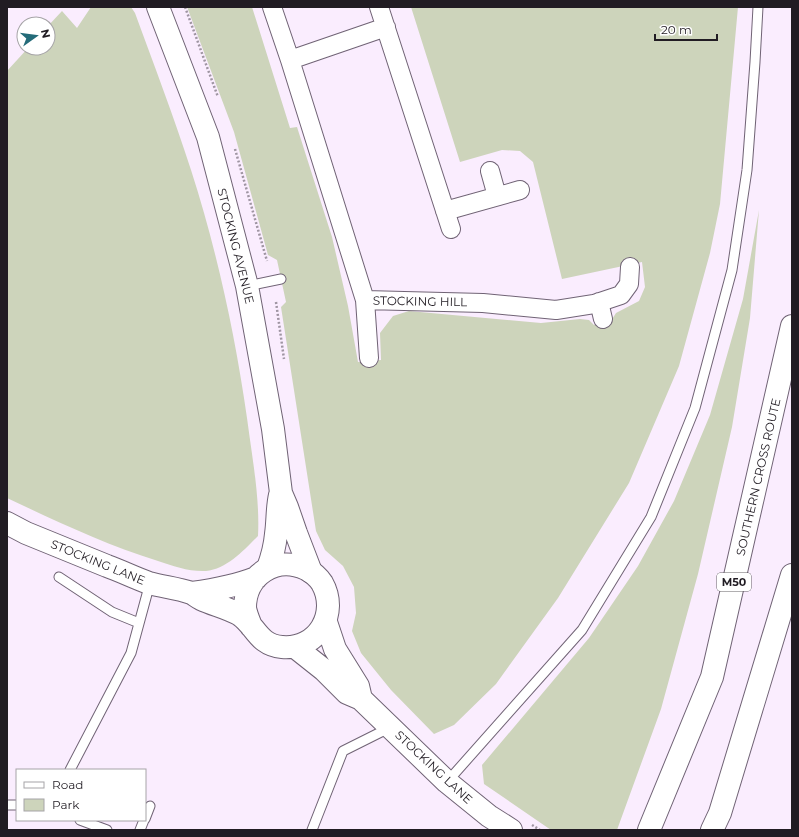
<svg xmlns="http://www.w3.org/2000/svg" width="799" height="837" viewBox="0 0 799 837" font-family="Montserrat,sans-serif">
	<rect width="100%" height="100%" fill="#faedfe"/>
	<path fill="#cdd4bb" d="M 91,7 L 131,7 L 135,13 C 154,65 174,117 191,170 C 217,251 235,334 247,418 C 252,457 260,497 258,536 C 244,550 227,569 206,571 C 190,572 173,566 158,561 C 106,545 56,521 7,498 L 7,71 L 28,48 L 48,48 L 48,26 L 62,11 L 77,28 Z
		M 187,7 L 252,7 L 290,128 L 297,127 L 332,237 L 348,306 L 358,362 L 381,360 L 380,333 L 393,316 L 409,311 L 541,323 L 580,319 L 589,320 L 594,325 L 611,321 L 616,313 L 639,301 L 645,287 L 642,262 L 562,279 L 533,162 L 520,151 L 502,150 L 460,162 L 411,7 L 738,7 L 720,204 L 710,253 L 679,366 L 629,483 L 558,598 L 496,684 L 454,725 L 434,734 L 391,690 L 361,653 L 352,631 L 356,613 L 354,587 L 343,566 L 325,550 L 316,531 L 281,307 L 286,302 L 277,260 L 268,255 L 234,132 Z
		M 759,210 L 750,318 L 732,427 L 698,574 L 661,709 L 617,830 L 551,830 L 484,784 L 482,765 L 589,638 L 638,566 L 674,501 L 710,415 L 743,299 Z"/>
	<g fill="none" stroke-linecap="round" stroke-linejoin="round">
		<g stroke="#706375" stroke-width="11">
			<path id="service" d="M 247,286 L 281,279
				M 59,577 L 112,612 L 139,623
				M 70,770 L 131,653 L 150,583
				M 447,782 L 582,630 L 651,517 L 695,408 L 732,270 L 747,170 L 755,62 L 758,7
				M 7,805 L 17,805
				M 145,819 L 150,806
				M 80,820 L 107,830
				M 140,830 L 144,820
				M 312,830 L 343,751 L 391,727"/>
		</g>
		<g stroke="#706375" stroke-width="20">
			<path id="minor" d="M 272,7 L 290,60 L 365,300 L 483,303 L 556,310 L 594,304 L 621,295 L 629,284 L 630,267
				M 379,7 L 451,229
				M 290,60 L 386,27
				M 490,171 L 497,196
				M 445,211 L 520,190
				M 365,300 L 369,358
				M 599,302 L 603,319"/>
		</g>
		<g stroke="#706375" stroke-width="24">
			<path id="tertiary" d="M 158,7 L 208,137 L 247,286 L 273,429 L 281,493 L 287,507 L 296,533 L 311,572
				M 268,568 C 272,557 275,546 276,534 C 278,520 277,508 280,495"/>
		</g>
		<g stroke="#706375" stroke-width="24">
			<path id="secondary" d="M 7,523 L 26,533 C 53,544 80,555 107,566 C 121,571 135,578 149,583 C 163,587 177,588 191,593 C 194,594 197,597 201,599 C 214,605 228,608 240,615 C 256,626 258,645 282,647 C 318,650 339,613 322,583 C 318,577 312,572 306,569 C 276,555 245,575 245,608 C 246,614 249,621 251,626
				M 192,593 C 214,590 236,586 256,578
				M 326,622 L 335,649 L 358,686 L 361,699
				M 295,647 L 324,670 L 347,693 L 361,699 L 447,782 L 489,816 L 511,830"/>
		</g>
		<g stroke="#706375" stroke-width="24">
			<path id="motorway" d="M 649,830 L 712,677 L 792,326
				M 712,830 L 720,813 L 792,575"/>
		</g>
		<path stroke="#9f95a2" stroke-width="2.5" stroke-dasharray="2 2" stroke-linecap="butt" d="M 185,7 L 218,97
			M 235,149 L 267,261
			M 276,302 L 284,359
			M 532,825 L 540,830"/>
		<use href="#service" stroke="#fff" stroke-width="9"/>
		<use href="#minor" stroke="#fff" stroke-width="18"/>
		<use href="#tertiary" stroke="#fff" stroke-width="22"/>
		<use href="#secondary" stroke="#fff" stroke-width="22"/>
		<use href="#motorway" stroke="#fff" stroke-width="22"/>
	</g>
	<g text-anchor="middle" dominant-baseline="central" stroke-width="3.5" stroke-linejoin="round" paint-order="stroke">
		<rect fill="#fff" stroke="#646065" stroke-width="1" x="717" y="573" width="34" height="18" rx="3"/>
		<g font-size="11" font-weight="bold" fill="#211c23">
			<text x="734" y="582">M50</text>
		</g>
		<g font-size="12" fill="#211c23" stroke="#fff">
			<text transform="translate(236 246) rotate(76)">STOCKING AVENUE</text>
			<text transform="translate(420 301) rotate(1)">STOCKING HILL</text>
			<text transform="translate(758 477) rotate(-77)">SOUTHERN CROSS ROUTE</text>
			<text transform="translate(98 562) rotate(22)">STOCKING LANE</text>
			<text transform="translate(434 767) rotate(43)">STOCKING LANE</text>
		</g>
	</g>
	<rect width="799" height="837" fill="none" stroke="#211c23" stroke-width="16"/>
	<rect x="16" y="769" width="130" height="52" fill="#ffffff" stroke="#a6a4a7"/>
	<rect x="24" y="782" width="20" height="6" fill="#ffffff" stroke="#a6a4a7"/>
	<text x="52" y="789" font-size="12" fill="#211c23">Road</text>
	<rect x="24" y="799" width="20" height="12" fill="#cdd4bb" stroke="#a6a4a7"/>
	<text x="52" y="809" font-size="12" fill="#211c23">Park</text>
	<g transform="translate(36 36) rotate(76)"><circle r="19" fill="#ffffff" stroke="#a6a4a7"/>
	<path d="M0-3L7 15L0 10L-7 15Z" fill="#246b79"/>
	<text y="-6" font-size="11" font-weight="bold" text-anchor="middle" fill="#211c23">N</text>
	</g>
	<path d="M655 34v6h62v-6" fill="none" stroke="#211c23" stroke-width="2"/>
	<text x="661" y="34" font-size="12" fill="#211c23" stroke="#ffffff" stroke-width="3" paint-order="stroke">20 m</text>
</svg>
